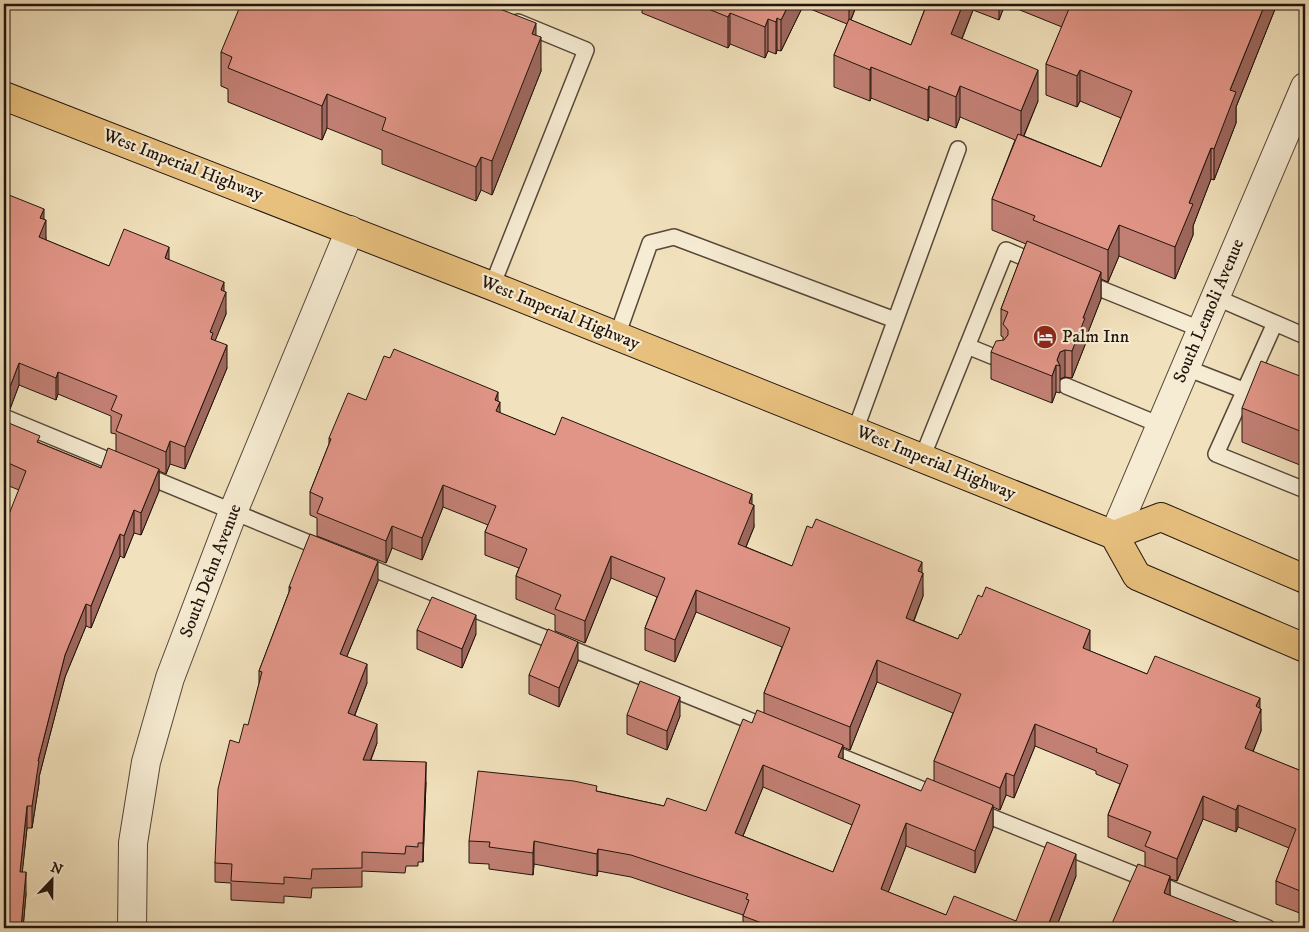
<svg xmlns="http://www.w3.org/2000/svg" width="1309" height="932" viewBox="0 0 1309 932" font-family="'IM FELL DW Pica',serif">
	<rect width="100%" height="100%" fill="#f1e1bc"/>
	<filter id="stains"><feTurbulence type="fractalNoise" baseFrequency=".004" numOctaves="4"/><feColorMatrix values="0 0 0 0 .2 0 0 0 0 .09 0 0 0 0 .02 0 0 0 .5 -.17"/></filter>
	<radialGradient id="worn" r=".72"><stop offset=".6" stop-color="#630" stop-opacity="0"/><stop offset="1" stop-color="#630" stop-opacity=".3"/></radialGradient>
	<g fill="none" stroke-linecap="round" stroke-linejoin="round">
		<g stroke="#564738" stroke-width="18">
			<path id="lane" d="M 1084,282 L 1200,329
				M 492,286 L 586,50 L 518,22
				M 1215,297 L 1275,323
				M 617,336 L 650,243 L 674,237 L 895,320
				M 1305,336 L 1275,323 L 1216,454 L 1305,490
				M 967,346 L 999,359
				M 1184,367 L 1243,390
				M 1066,386 L 1160,425
				M 4,417 L 326,550
				M 855,431 L 958,149
				M 922,458 L 1006,250 L 1039,264
				M 359,563 L 771,729
				M 825,750 L 941,797
				M 974,810 L 1268,928"/>
		</g>
		<g stroke="#564738" stroke-width="30">
			<path id="street" d="M 1114,535 L 1305,87
				M 132,928 L 133,843 L 146,762 L 170,678 L 233,512 L 350,230"/>
		</g>
		<g stroke="#22140c" stroke-width="30">
			<path id="primary" d="M 4,96 L 492,286 L 1114,535 L 1137,576 L 1305,648
				M 1114,535 L 1161,517 L 1305,579"/>
		</g>
		<use href="#lane" stroke="#f6ecd3" stroke-width="15"/>
		<use href="#street" stroke="#f6ecd3" stroke-width="28"/>
		<use href="#primary" stroke="#e8c07e" stroke-width="28"/>
	</g>
	<path fill="#c28074" stroke="#22140c" fill-rule="evenodd" d="M 642,4 L 857,4 L 851,20 L 911,45 L 926,6 L 920,4 L 1277,4 L 1236,107 L 1236,123 L 1214,180 L 1211,179 L 1193,226 L 1193,235 L 1175,279 L 1119,256 L 1108,282 L 1101,279 L 1101,299 L 1085,340 L 1085,345 L 1072,378 L 1065,377 L 1060,379 L 1060,393 L 1056,392 L 1052,403 L 991,379 L 991,352 L 1003,340 L 1003,337 L 1001,336 L 1001,309 L 1026,244 L 992,230 L 992,199 L 1015,140 L 960,117 L 956,128 L 929,117 L 928,121 L 871,98 L 870,101 L 834,87 L 834,55 L 847,24 L 803,6 L 781,51 L 777,50 L 776,54 L 768,51 L 765,58 L 730,44 L 728,48 L 642,13 ZM 1005,4 L 1062,27 L 1046,64 L 1046,95 L 1077,107 L 1080,101 L 1121,118 L 1101,167 L 1024,136 L 1038,101 L 962,39 L 973,10 L 999,20 Z
		M 536,35 L 541,71 L 492,195 L 481,190 L 476,201 L 382,164 L 382,150 L 327,128 L 322,140 L 228,102 L 228,89 L 221,86 L 221,52 Z
		M 4,193 L 44,220 L 46,240 L 109,266 L 169,260 L 224,291 L 226,314 L 215,340 L 227,368 L 185,469 L 170,464 L 166,474 L 159,471 L 159,491 L 141,535 L 134,533 L 124,558 L 120,556 L 91,628 L 86,626 L 65,677 L 39,777 L 39,783 L 32,828 L 27,828 L 22,872 L 26,894 L 23,928 L 4,928 L 19,490 L 4,484 L 4,421 L 40,443 L 101,468 L 116,451 L 116,434 L 111,433 L 111,416 L 58,394 L 56,400 L 19,385 L 10,409 L 4,408 Z
		M 1305,378 L 1305,467 L 1242,442 L 1242,408 Z
		M 366,400 L 498,401 L 500,413 L 555,435 L 752,504 L 754,527 L 746,547 L 792,566 L 922,573 L 923,596 L 914,621 L 958,639 L 1090,651 L 1147,674 L 1260,708 L 1261,731 L 1253,752 L 1299,770 L 1305,754 L 1305,915 L 1276,904 L 1276,881 L 1289,848 L 1238,827 L 1236,832 L 1203,819 L 1177,881 L 1170,879 L 1170,896 L 1248,928 L 1110,928 L 1145,866 L 1145,852 L 1108,837 L 1108,815 L 1120,784 L 1096,774 L 1096,771 L 1035,746 L 1014,798 L 1006,795 L 1000,810 L 993,807 L 993,828 L 975,873 L 906,846 L 888,892 L 946,915 L 1016,921 L 1076,876 L 1056,928 L 743,928 L 743,915 L 631,877 L 598,871 L 597,876 L 534,864 L 533,875 L 489,869 L 489,864 L 469,863 L 469,841 L 597,791 L 664,806 L 706,811 L 752,723 L 764,713 L 764,693 L 782,647 L 696,612 L 675,662 L 645,650 L 645,628 L 657,597 L 611,578 L 585,643 L 555,631 L 555,615 L 516,599 L 516,576 L 519,568 L 485,555 L 485,532 L 488,525 L 443,507 L 422,560 L 392,548 L 386,563 L 317,536 L 317,518 L 310,515 L 310,492 L 329,444 L 329,438 ZM 877,682 L 953,713 L 934,761 L 934,781 L 921,791 L 843,759 L 843,747 L 850,750 ZM 763,787 L 852,825 L 833,872 L 743,836 Z
		M 378,581 L 347,656 L 367,683 L 355,715 L 377,743 L 371,760 L 426,782 L 423,862 L 418,862 L 418,866 L 406,866 L 405,873 L 362,871 L 362,887 L 312,888 L 311,898 L 284,896 L 284,903 L 231,900 L 231,883 L 215,882 L 215,863 L 259,684 L 259,671 L 289,592 L 289,587 Z
		M 417,630 L 476,634 L 462,668 L 417,649 Z
		M 578,661 L 559,707 L 529,694 L 529,675 Z
		M 627,715 L 680,716 L 667,750 L 627,734 Z"/>
	<path fill="#9e685e" stroke="#22140c" d="M 789,4 L 803,4 L 803,6 L 781,51 L 781,20 Z
		M 849,4 L 857,4 L 849,24 Z
		M 963,4 L 973,4 L 973,10 L 951,66 L 951,34 Z
		M 999,4 L 1005,4 L 999,20 Z
		M 1265,4 L 1277,4 L 1236,107 L 1236,123 L 1214,180 L 1214,149 L 1230,90 Z
		M 730,13 L 730,44 L 728,48 L 728,17 Z
		M 777,18 L 777,50 L 776,54 L 776,22 Z
		M 768,19 L 768,51 L 765,58 L 765,27 Z
		M 536,23 L 536,49 L 541,37 L 541,71 L 492,195 L 492,161 L 532,34 Z
		M 871,67 L 871,98 L 870,101 L 870,70 Z
		M 1038,70 L 1038,101 L 1021,142 L 1021,111 Z
		M 1080,70 L 1080,101 L 1077,107 L 1077,76 Z
		M 929,86 L 929,117 L 928,121 L 928,90 Z
		M 960,86 L 960,117 L 956,128 L 956,97 Z
		M 327,94 L 327,128 L 322,140 L 322,106 Z
		M 1211,148 L 1211,179 L 1193,226 L 1193,235 L 1175,279 L 1175,247 L 1189,203 Z
		M 481,157 L 481,190 L 476,201 L 476,167 Z
		M 44,209 L 44,224 L 46,220 L 46,242 L 39,237 L 40,218 Z
		M 1119,225 L 1119,256 L 1108,282 L 1108,250 Z
		M 169,247 L 169,269 L 165,258 Z
		M 1101,272 L 1101,299 L 1085,340 L 1085,345 L 1072,378 L 1072,351 L 1083,318 Z
		M 224,282 L 224,296 L 226,292 L 226,314 L 213,346 L 213,355 L 210,332 L 221,290 Z
		M 227,345 L 227,368 L 185,469 L 185,447 Z
		M 1065,350 L 1065,377 L 1060,379 L 1060,366 L 1057,360 L 1060,352 Z
		M 19,363 L 19,385 L 10,409 L 10,387 Z
		M 1056,365 L 1056,392 L 1052,403 L 1052,376 Z
		M 58,372 L 58,394 L 56,400 L 56,378 Z
		M 498,392 L 498,407 L 500,402 L 500,425 L 496,434 L 495,400 Z
		M 170,441 L 170,464 L 166,474 L 166,452 Z
		M 159,469 L 159,491 L 141,535 L 141,513 Z
		M 443,485 L 443,507 L 422,560 L 422,538 Z
		M 752,494 L 752,509 L 754,505 L 754,527 L 738,566 L 738,544 L 749,503 Z
		M 134,510 L 134,533 L 124,558 L 124,536 Z
		M 392,526 L 392,548 L 386,563 L 386,541 Z
		M 120,534 L 120,556 L 91,628 L 91,606 Z
		M 611,556 L 611,578 L 585,643 L 585,621 Z
		M 378,561 L 378,581 L 340,673 L 340,654 Z
		M 922,562 L 922,577 L 923,573 L 923,596 L 906,640 L 906,618 L 918,571 Z
		M 696,590 L 696,612 L 675,662 L 675,640 Z
		M 86,604 L 86,626 L 65,677 L 39,777 L 39,783 L 32,828 L 32,806 L 38,761 L 65,655 Z
		M 476,615 L 476,634 L 462,668 L 462,649 Z
		M 1090,630 L 1090,653 L 1083,648 Z
		M 578,642 L 578,661 L 559,707 L 559,688 Z
		M 877,660 L 877,682 L 850,750 L 850,727 Z
		M 367,664 L 367,683 L 348,732 L 348,713 Z
		M 680,697 L 680,716 L 667,750 L 667,731 Z
		M 1260,698 L 1260,713 L 1261,709 L 1261,731 L 1245,771 L 1245,748 L 1256,706 Z
		M 377,724 L 377,743 L 363,779 L 363,760 Z
		M 1035,724 L 1035,746 L 1014,798 L 1014,776 Z
		M 843,745 L 843,767 L 838,757 Z
		M 426,762 L 426,782 L 423,862 L 423,843 Z
		M 763,765 L 763,787 L 735,855 L 735,833 Z
		M 1006,773 L 1006,795 L 1000,810 L 1000,788 Z
		M 1203,796 L 1203,819 L 1177,881 L 1177,859 Z
		M 993,805 L 993,828 L 975,873 L 975,851 Z
		M 1238,805 L 1238,827 L 1236,832 L 1236,810 Z
		M 27,806 L 27,828 L 20,894 L 20,872 Z
		M 906,823 L 906,846 L 881,911 L 881,889 Z
		M 534,841 L 534,864 L 533,875 L 533,853 Z
		M 598,849 L 598,871 L 597,876 L 597,854 Z
		M 1076,854 L 1076,876 L 1056,928 L 1047,928 Z
		M 26,872 L 26,894 L 23,928 L 21,928 Z
		M 1170,876 L 1170,899 L 1164,893 Z"/>
	<path fill="#e19587" stroke="#22140c" fill-rule="evenodd" d="M 241,4 L 487,4 L 536,23 L 532,34 L 541,37 L 492,161 L 481,157 L 476,167 L 382,130 L 386,118 L 327,94 L 322,106 L 228,68 L 232,57 L 221,52 Z
		M 696,4 L 789,4 L 781,20 L 777,18 L 776,22 L 768,19 L 765,27 L 730,13 L 728,17 Z
		M 927,4 L 963,4 L 951,34 L 1038,70 L 1021,111 L 960,86 L 956,97 L 929,86 L 928,90 L 871,67 L 870,70 L 834,55 L 849,19 L 911,45 Z
		M 1071,4 L 1265,4 L 1230,90 L 1236,92 L 1214,149 L 1211,148 L 1189,203 L 1193,204 L 1175,247 L 1119,225 L 1108,250 L 1033,220 L 1035,216 L 992,199 L 1018,134 L 1101,167 L 1132,91 L 1080,70 L 1077,76 L 1046,64 Z
		M 4,193 L 44,209 L 40,218 L 46,220 L 39,237 L 109,266 L 124,229 L 169,247 L 165,258 L 224,282 L 221,290 L 226,292 L 210,332 L 213,333 L 211,339 L 227,345 L 185,447 L 170,441 L 166,452 L 116,431 L 122,415 L 111,410 L 117,396 L 58,372 L 56,378 L 19,363 L 10,387 L 4,386 Z
		M 1027,241 L 1101,272 L 1083,318 L 1085,318 L 1072,351 L 1065,350 L 1060,352 L 1057,360 L 1060,366 L 1056,365 L 1052,376 L 991,352 L 996,341 L 1004,340 L 1008,335 L 1008,330 L 1003,324 L 1008,312 L 1001,309 Z
		M 394,349 L 498,392 L 495,400 L 500,402 L 496,411 L 555,435 L 562,417 L 752,494 L 749,503 L 754,505 L 738,544 L 792,566 L 807,526 L 812,528 L 816,519 L 922,562 L 918,571 L 923,573 L 906,618 L 958,639 L 960,634 L 961,635 L 978,595 L 982,597 L 986,587 L 1090,630 L 1083,648 L 1147,674 L 1155,656 L 1260,698 L 1256,706 L 1261,709 L 1245,748 L 1299,770 L 1305,754 L 1305,893 L 1276,881 L 1296,829 L 1238,805 L 1236,810 L 1203,796 L 1177,859 L 1145,846 L 1151,832 L 1108,815 L 1128,765 L 1096,752 L 1097,749 L 1035,724 L 1014,776 L 1006,773 L 1000,788 L 934,761 L 961,694 L 877,660 L 850,727 L 764,693 L 790,628 L 696,590 L 675,640 L 645,628 L 665,578 L 611,556 L 585,621 L 555,609 L 561,595 L 516,576 L 527,549 L 485,532 L 496,506 L 443,485 L 422,538 L 392,526 L 386,541 L 317,513 L 323,498 L 310,492 L 331,439 L 329,438 L 348,393 L 366,400 L 384,356 L 390,358 Z
		M 1261,361 L 1305,378 L 1305,433 L 1242,408 Z
		M 4,421 L 40,436 L 37,442 L 101,468 L 108,448 L 159,469 L 141,513 L 134,510 L 124,536 L 120,534 L 91,606 L 86,604 L 65,655 L 38,761 L 39,761 L 32,806 L 27,806 L 20,872 L 26,872 L 21,928 L 4,928 L 4,527 L 26,471 L 4,461 Z
		M 310,534 L 378,561 L 340,654 L 367,664 L 348,713 L 377,724 L 363,760 L 426,762 L 423,843 L 418,843 L 418,847 L 406,846 L 405,854 L 362,852 L 362,868 L 312,869 L 311,879 L 284,877 L 284,884 L 231,881 L 232,864 L 215,863 L 218,789 L 230,740 L 239,743 L 244,724 L 248,725 L 262,672 L 259,671 L 291,587 L 289,587 Z
		M 432,597 L 476,615 L 462,649 L 417,630 Z
		M 548,629 L 578,642 L 559,688 L 529,675 Z
		M 640,681 L 680,697 L 667,731 L 627,715 Z
		M 757,710 L 843,745 L 838,757 L 921,791 L 927,778 L 993,805 L 975,851 L 906,823 L 881,889 L 946,915 L 954,896 L 1016,921 L 1047,842 L 1076,854 L 1047,928 L 775,928 L 743,916 L 749,900 L 746,899 L 748,894 L 631,855 L 598,849 L 597,854 L 534,841 L 533,853 L 489,847 L 490,842 L 469,841 L 478,771 L 574,781 L 597,786 L 596,791 L 664,806 L 667,798 L 706,811 L 743,719 L 752,723 ZM 763,765 L 860,805 L 833,872 L 735,833 Z
		M 1138,864 L 1170,876 L 1164,893 L 1248,926 L 1247,928 L 1110,928 Z"/>
	<defs>
		<g id="hotel-disc" transform="scale(1.25)"><circle r="9.5" fill="#8f2418" stroke="#f6ecd3"/><path d="M-6-4.5h1.5V1H6V5H4.5V3h-9V5H-6ZM-4 0a1.8 1.8 0 1 1 3.6 0ZM.5 0V-2.5h3Q6-2.5 6 0Z" fill="#fff"/></g>
	</defs>
	<g fill-rule="evenodd">
		<use href="#hotel-disc" x="1045" y="337"/>
	</g>
	<g text-anchor="middle" dominant-baseline="central" stroke-width="4.5" stroke-linejoin="round" paint-order="stroke">
		<g font-size="18" fill="#22140c" stroke="#f6ecd3">
			<text transform="translate(183 165) rotate(21)">West Imperial Highway</text>
			<text transform="translate(1209 311) rotate(-67)">South Lemoli Avenue</text>
			<text transform="translate(560 313) rotate(22)">West Imperial Highway</text>
			<text transform="translate(936 463) rotate(22)">West Imperial Highway</text>
			<text transform="translate(211 571) rotate(-69)">South Dehn Avenue</text>
		</g>
		<g font-size="18" fill="#22140c" stroke="#f6ecd3" text-anchor="start">
			<text x="1062" y="337">Palm Inn</text>
		</g>
	</g>
	<rect width="1309" height="932" fill="none" stroke="#f1e1bc" stroke-width="20"/>
	<rect x="5" y="5" width="1299" height="922" fill="none" stroke="#22140c" stroke-width="2.5"/>
	<rect x="10" y="10" width="1289" height="912" fill="none" stroke="#22140c"/>
	<g transform="translate(52 880) rotate(22)" stroke="#f6ecd3" stroke-width="4" paint-order="stroke">
	<path d="M0-4L9 19L0 12L-9 19Z" fill="#22140c"/>
	<text y="-8" font-size="14" font-weight="bold" text-anchor="middle" fill="#22140c">N</text>
	</g>
	<rect width="100%" height="100%" filter="url(#stains)"/>
	<rect width="100%" height="100%" fill="url(#worn)"/>
</svg>
